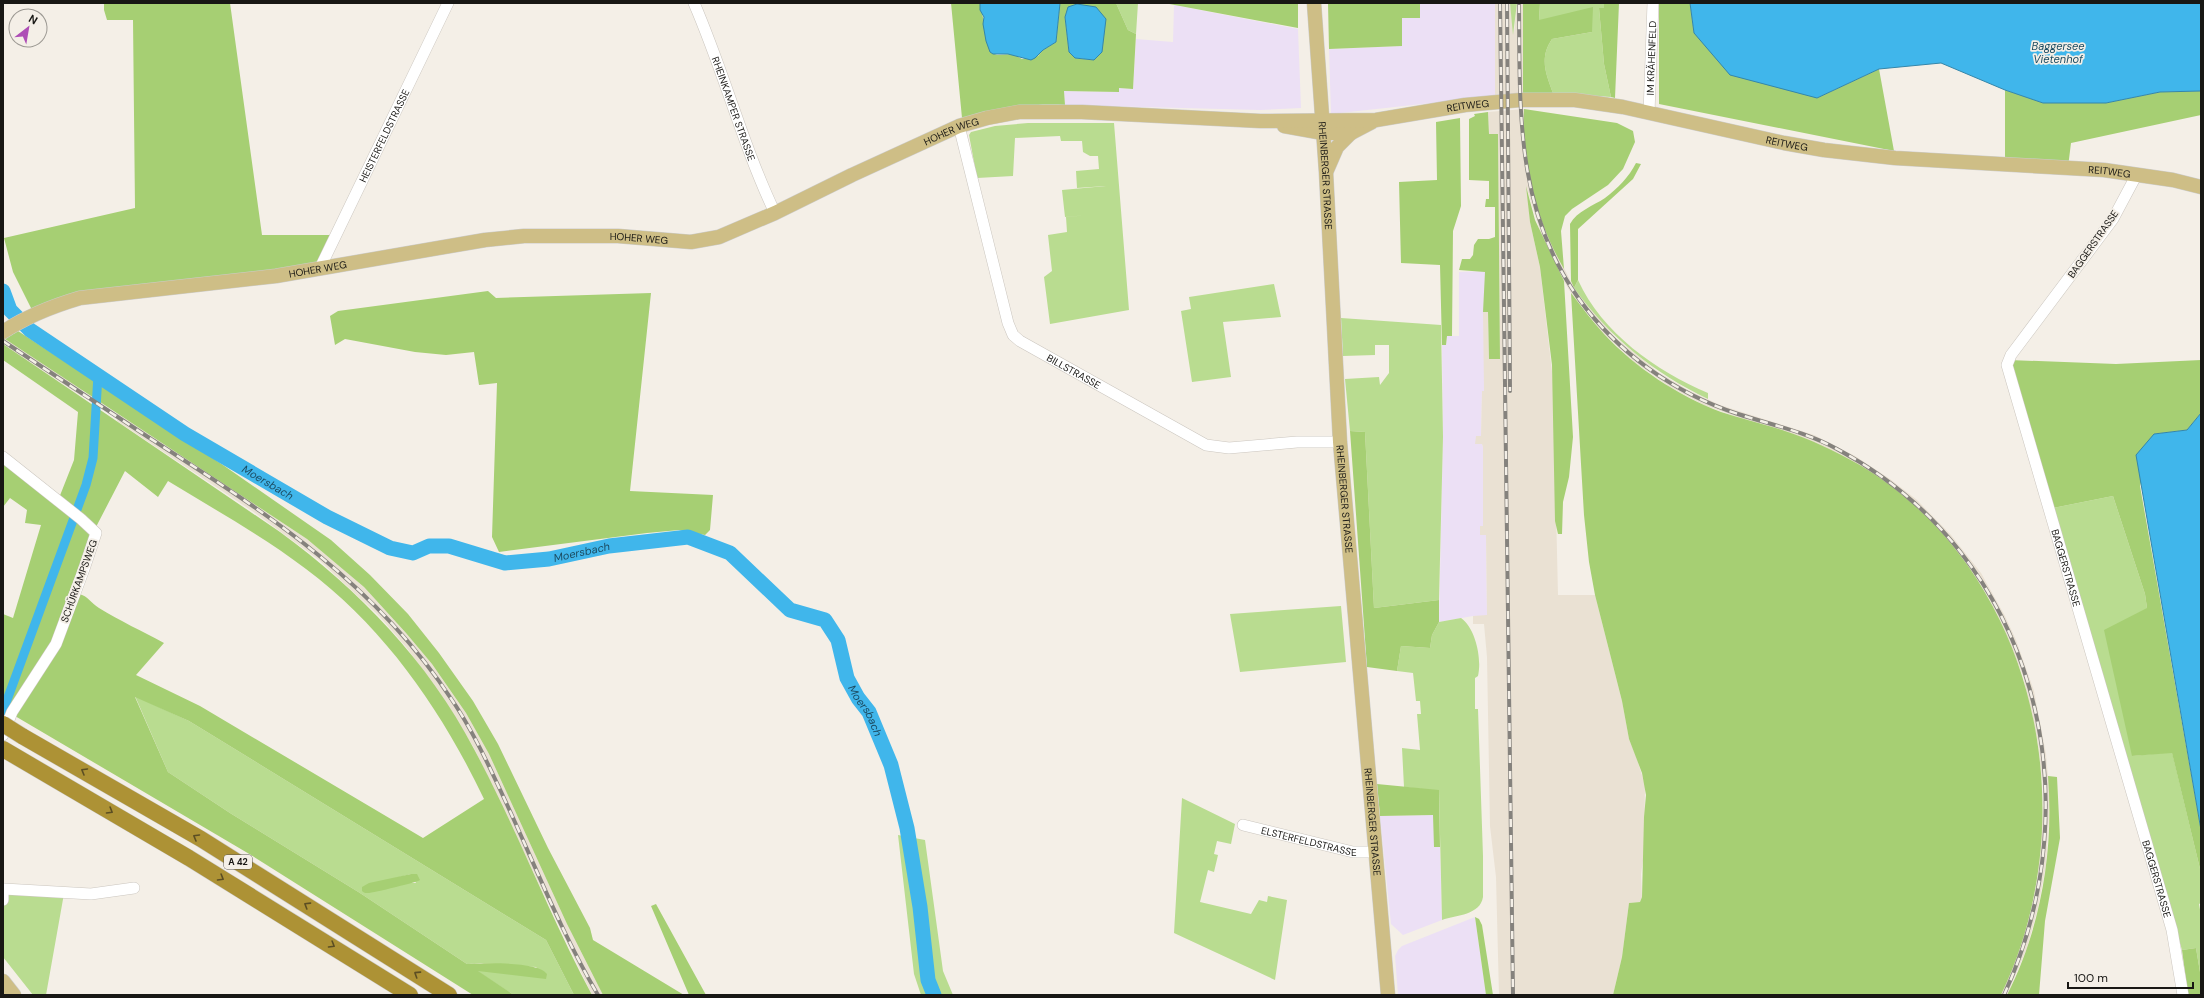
<svg xmlns="http://www.w3.org/2000/svg" width="2204" height="998" viewBox="0 0 2204 998" font-family="'DM Sans',sans-serif">
	<rect width="100%" height="100%" fill="#f4efe7"/>
	<path fill="#ece0f5" d="M 1420,3 L 1495,3 L 1495,96 L 1331,114 L 1329,49 L 1402,46 L 1402,18 L 1420,18 Z
		M 1174,5 L 1298,29 L 1301,108 L 1260,110 L 1065,105 L 1064,91 L 1119,92 L 1119,88 L 1133,89 L 1136,39 L 1173,42 Z
		M 1485,271 L 1484,391 L 1482,392 L 1481,437 L 1476,444 L 1482,444 L 1483,447 L 1483,526 L 1480,534 L 1486,535 L 1487,616 L 1473,616 L 1439,622 L 1443,437 L 1442,345 L 1446,345 L 1447,336 L 1459,336 L 1459,272 Z
		M 1434,815 L 1434,847 L 1440,847 L 1442,920 L 1403,935 L 1391,924 L 1380,816 Z
		M 1475,917 L 1486,995 L 1398,995 L 1395,956 L 1398,950 L 1402,946 Z"/>
	<path fill="#eae1d3" d="M 1495,3 L 1510,3 L 1514,33 L 1517,3 L 1523,3 L 1523,95 L 1495,97 Z
		M 1524,109 L 1524,132 L 1528,164 L 1546,231 L 1574,288 L 1616,338 L 1658,372 L 1688,390 L 1720,405 L 1814,435 L 1855,456 L 1890,479 L 1917,500 L 1951,535 L 1981,573 L 2005,616 L 2016,640 L 2034,691 L 2046,754 L 2050,799 L 2046,865 L 2038,908 L 2027,948 L 2007,995 L 2001,995 L 2021,946 L 2032,908 L 2038,875 L 2044,797 L 2038,743 L 2023,676 L 2002,624 L 1987,595 L 1967,564 L 1940,530 L 1925,515 L 1877,476 L 1837,453 L 1784,431 L 1740,418 L 1704,405 L 1670,387 L 1634,362 L 1603,333 L 1571,293 L 1556,268 L 1541,234 L 1527,189 L 1530,222 L 1540,267 L 1553,380 L 1558,595 L 1595,595 L 1622,701 L 1629,739 L 1636,756 L 1645,785 L 1644,854 L 1641,874 L 1642,897 L 1640,902 L 1629,903 L 1622,957 L 1613,995 L 1499,995 L 1496,877 L 1490,826 L 1487,657 L 1484,624 L 1473,624 L 1473,616 L 1487,615 L 1486,535 L 1480,535 L 1480,526 L 1483,526 L 1483,447 L 1482,444 L 1475,444 L 1476,436 L 1481,436 L 1482,391 L 1484,391 L 1483,312 L 1488,312 L 1489,359 L 1500,358 L 1498,135 L 1489,134 L 1488,112 Z
		M 5,339 L 82,390 L 81,396 L 3,344 Z
		M 118,414 L 307,539 L 364,587 L 406,633 L 432,664 L 466,713 L 489,754 L 567,924 L 603,995 L 592,995 L 474,748 L 444,699 L 406,647 L 380,617 L 319,560 L 255,513 L 117,421 Z"/>
	<path fill="#b9dc90" fill-rule="evenodd" d="M 1116,3 L 1138,3 L 1136,34 L 1128,30 Z
		M 1510,3 L 1517,3 L 1513,35 Z
		M 1540,3 L 1604,3 L 1604,8 L 1599,8 L 1604,64 L 1611,97 L 1553,93 C 1546,74 1539,58 1552,39 L 1592,32 L 1539,20 Z
		M 1028,123 L 1114,123 L 1129,310 L 1050,324 L 1044,277 L 1052,271 L 1048,235 L 1067,232 L 1066,217 L 1089,215 L 1065,217 L 1062,190 L 1106,186 L 1077,188 L 1076,171 L 1099,169 L 1098,156 L 1090,156 L 1083,152 L 1082,141 L 1061,141 L 1060,136 L 1015,138 L 1013,176 L 977,178 L 969,135 L 971,132 L 995,126 Z
		M 1578,280 C 1602,333 1656,371 1708,393 L 1708,399 C 1654,373 1610,338 1574,288 Z
		M 1274,284 L 1281,317 L 1223,322 L 1231,377 L 1192,382 L 1181,311 L 1191,309 L 1189,297 Z
		M 1341,318 L 1441,325 L 1443,437 L 1439,600 L 1374,608 L 1365,432 L 1350,431 L 1345,379 L 1379,377 L 1380,385 L 1389,373 L 1389,345 L 1375,345 L 1375,355 L 1343,356 Z
		M 2113,496 L 2145,594 L 2147,608 L 2132,756 L 2172,752 L 2201,873 L 2201,903 L 2199,904 L 2201,915 L 2201,978 L 2196,948 L 2182,950 L 2053,508 Z
		M 1341,606 L 1346,662 L 1240,672 L 1230,614 Z
		M 1461,618 C 1476,629 1482,659 1478,676 L 1475,678 L 1475,709 L 1478,709 L 1483,856 L 1483,897 C 1480,915 1457,915 1442,920 L 1439,791 L 1404,787 L 1402,748 L 1420,750 L 1417,714 L 1421,714 L 1420,701 L 1416,701 L 1413,673 L 1397,671 L 1401,646 L 1430,648 L 1432,635 L 1439,622 Z
		M 135,696 L 189,721 L 546,940 L 574,995 L 514,995 L 477,971 L 486,970 L 546,978 L 536,967 L 482,963 L 467,964 L 360,893 L 230,813 L 168,772 ZM 411,874 L 416,883 L 407,883 L 392,879 Z
		M 1182,798 L 1235,824 L 1231,844 L 1217,841 L 1214,854 L 1218,855 L 1214,872 L 1208,870 L 1200,902 L 1251,914 L 1259,900 L 1267,902 L 1268,896 L 1287,900 L 1275,980 L 1174,933 Z
		M 898,835 L 925,840 L 943,971 L 953,995 L 921,995 L 914,974 Z
		M 65,888 L 46,995 L 33,995 L 3,957 L 3,889 Z"/>
	<path fill="#a6cf73" fill-rule="evenodd" d="M 104,3 L 230,3 L 262,235 L 335,235 L 320,268 L 80,298 L 34,314 L 13,272 L 4,238 L 135,208 L 133,20 L 107,20 L 104,10 Z
		M 951,3 L 980,3 L 990,52 L 997,55 L 1013,54 L 1022,59 L 1038,56 L 1043,50 L 1056,42 L 1060,3 L 1116,3 L 1128,30 L 1136,34 L 1133,89 L 1119,88 L 1119,92 L 1064,91 L 1065,105 C 1027,104 998,107 962,118 ZM 1067,11 L 1093,60 L 1075,58 L 1069,52 L 1065,17 Z
		M 1164,3 L 1298,3 L 1298,29 L 1298,28 Z
		M 1328,3 L 1420,3 L 1420,18 L 1402,18 L 1402,46 L 1329,49 Z
		M 1523,3 L 1540,3 L 1539,20 L 1593,7 L 1592,32 L 1552,39 C 1539,58 1546,74 1553,93 L 1523,95 Z
		M 1604,3 L 1619,3 L 1615,98 L 1611,97 L 1604,64 L 1599,8 L 1604,8 Z
		M 1659,3 L 1690,3 L 1694,33 L 1817,98 L 1879,69 L 1894,151 L 1659,104 Z
		M 2005,90 L 2044,103 L 2106,103 L 2160,92 L 2201,91 L 2201,115 L 2071,143 L 2068,167 L 2005,164 Z
		M 1524,109 L 1617,123 L 1633,131 L 1635,142 L 1623,169 L 1608,185 L 1572,209 L 1565,216 L 1561,231 L 1564,269 C 1537,222 1521,163 1524,109 Z
		M 1488,112 L 1489,134 L 1498,134 L 1500,359 L 1489,359 L 1488,312 L 1483,312 L 1485,272 L 1459,270 L 1462,259 L 1470,259 L 1473,255 L 1474,245 L 1478,239 L 1489,239 L 1495,237 L 1495,207 L 1485,207 L 1486,199 L 1489,199 L 1489,181 L 1469,180 L 1469,119 L 1475,116 L 1474,114 Z
		M 1460,118 L 1461,206 L 1453,231 L 1452,336 L 1447,336 L 1446,345 L 1442,345 L 1440,265 L 1401,263 L 1399,182 L 1437,180 L 1436,122 Z
		M 1636,163 L 1641,164 L 1633,179 L 1578,229 L 1578,280 L 1574,288 L 1571,281 L 1570,224 C 1577,211 1593,206 1605,198 C 1618,188 1629,177 1636,163 Z
		M 1526,186 L 1535,220 L 1564,281 L 1573,437 L 1569,477 L 1563,502 L 1562,534 L 1558,534 L 1555,521 L 1552,365 L 1540,267 L 1530,222 Z
		M 488,291 L 496,298 L 651,293 L 630,491 L 713,495 L 710,530 L 705,535 L 679,530 L 647,533 L 499,552 L 492,537 L 497,383 L 479,385 L 474,352 L 446,355 L 415,352 L 345,339 L 335,345 L 330,316 L 338,311 Z
		M 1571,293 C 1582,307 1592,321 1604,334 C 1636,368 1677,395 1721,412 C 1742,419 1764,424 1785,431 C 1810,439 1835,451 1858,464 C 2037,569 2088,815 2001,995 L 1613,995 L 1622,957 L 1629,903 L 1640,902 L 1642,897 L 1644,817 L 1646,795 L 1642,773 L 1629,739 L 1622,701 L 1595,595 L 1589,562 L 1584,515 Z
		M 18,331 L 223,465 L 331,540 L 370,575 L 408,614 L 439,653 L 473,701 L 498,744 L 548,848 L 590,928 L 593,940 L 684,995 L 603,995 L 567,924 L 489,754 L 466,713 L 432,664 L 406,633 L 364,587 L 307,539 L 5,339 Z
		M 3,344 L 280,532 C 359,590 428,661 474,749 C 517,829 549,915 592,995 L 574,995 L 546,940 L 189,721 L 135,697 L 168,772 L 230,813 L 360,893 L 467,964 C 482,963 539,961 547,974 L 546,979 L 478,971 L 514,995 L 473,995 L 251,855 L 15,716 L 79,594 C 88,596 91,603 99,608 C 120,621 142,631 164,643 L 136,675 L 200,706 L 423,838 L 484,799 C 442,711 385,628 306,569 C 263,536 215,510 168,481 L 158,497 L 125,471 L 96,527 L 59,498 L 74,460 L 78,412 L 3,360 Z
		M 2009,360 L 2116,364 L 2201,360 L 2201,413 L 2187,430 L 2154,434 L 2140,486 L 2201,830 L 2201,873 L 2172,753 L 2132,756 L 2104,630 L 2147,608 L 2145,594 L 2113,496 L 2053,508 Z
		M 1350,431 L 1365,432 L 1374,608 L 1439,600 L 1439,622 L 1432,635 L 1430,648 L 1401,646 L 1397,671 L 1367,667 Z
		M 3,461 L 92,533 L 53,643 L 9,712 L 3,709 L 3,614 L 13,618 L 41,525 L 25,523 L 27,510 L 10,498 L 3,507 Z
		M 2048,776 L 2057,777 L 2060,838 L 2045,921 L 2039,995 L 2007,995 C 2041,928 2054,851 2048,776 Z
		M 1377,784 L 1439,790 L 1440,847 L 1434,847 L 1433,815 L 1380,816 Z
		M 411,874 L 417,874 L 420,880 C 418,882 373,893 368,893 C 364,893 365,893 362,891 L 362,887 L 369,883 Z
		M 656,904 L 706,995 L 689,995 L 651,906 Z
		M 1475,917 L 1479,919 L 1482,925 L 1493,995 L 1486,995 Z
		M 2196,948 L 2201,978 L 2201,995 L 2188,995 L 2182,950 Z"/>
	<path fill="#40b6eb" stroke="#3486aa" d="M 980,3 L 1060,3 L 1056,42 L 1043,50 L 1035,58 L 1031,60 L 1008,54 L 993,54 L 990,52 L 986,41 L 983,24 L 984,17 L 980,10 Z
		M 1690,3 L 2201,3 L 2201,91 L 2160,92 L 2106,103 L 2043,103 L 2005,90 L 1941,63 L 1879,69 L 1817,98 L 1730,75 L 1694,33 Z
		M 1077,4 L 1096,7 L 1106,19 L 1102,52 L 1094,60 L 1075,58 L 1069,52 L 1065,17 L 1068,7 Z
		M 2201,413 L 2201,830 L 2136,455 L 2154,434 L 2187,430 Z"/>
	<g fill="none" stroke-linecap="round" stroke-linejoin="round">
		<path stroke="#40b6eb" stroke-width="9" d="M 3,711 L 86,485 L 93,458 L 98,375"/>
		<path stroke="#40b6eb" stroke-width="15" id="s1" d="M 3,291 L 10,310 L 30,330 L 185,434 L 327,517 L 390,548 L 413,553 L 429,546 L 449,546 L 505,563 L 549,559 L 609,546 L 688,537 L 730,553 L 790,610 L 825,620 L 838,640 L 847,678 L 858,698 L 869,712 L 891,765 L 907,828 L 920,907 L 928,980 L 934,995"/>
		<g stroke="#cbc6bf" stroke-width="12">
			<g id="minor">
				<path id="s2" d="M 694,3 C 724,72 743,146 775,213"/>
				<path id="s3" d="M 1649,113 L 1653,3"/>
				<path id="s4" d="M 959,126 L 1008,323 L 1013,335 L 1020,341 L 1206,445 L 1229,448 L 1297,442 L 1340,442"/>
				<path id="s5" d="M 2137,174 L 2113,219 L 2011,355 L 2007,365 L 2172,930 L 2183,995"/>
				<path id="s6" d="M 320,268 L 448,3"/>
				<path d="M 3,457 L 81,519 L 96,533 L 84,569 L 56,644 L 12,712 L 3,735"/>
				<path id="s7" d="M 1243,825 L 1353,852 L 1375,852"/>
				<path d="M 3,889 L 3,900"/>
				<path d="M 4,889 L 91,894 L 134,888"/>
			</g>
		</g>
		<g stroke="#cccccb" stroke-width="15">
			<g id="major">
				<path id="s8" d="M 1314,3 L 1326,172 L 1340,442 L 1388,995"/>
				<path d="M 1284,126 L 1323,133 L 1351,133 L 1372,122"/>
				<path d="M 1327,170 L 1337,147 L 1351,133"/>
				<path id="s9" d="M 3,332 C 27,316 53,306 80,298 L 276,276 L 485,240 L 524,236 L 618,236 L 691,242 L 719,237 L 775,213 L 852,175 L 959,126 L 987,118 L 1019,112 L 1082,112 L 1260,121 L 1376,120 L 1465,105 L 1520,100 L 1575,100 L 1623,107 L 1784,143 L 1824,150 L 1895,158 L 2104,170 L 2173,180 L 2201,187"/>
				<path d="M 3,981 L 14,995"/>
			</g>
		</g>
		<g stroke="#cccccb" stroke-width="17">
			<path id="highway" d="M 22,736 L 201,839 L 449,995
				M 3,749 L 189,858 L 410,995"/>
		</g>
		<use href="#minor" stroke="#fff" stroke-width="11"/>
		<use href="#major" stroke="#cebe86" stroke-width="14"/>
		<use href="#highway" stroke="#ad9235" stroke-width="16"/>
		<g stroke="#85827d" stroke-width="4">
			<path id="rail" d="M 1500,3 L 1513,995
				M 1507,3 L 1510,391
				M 1519,5 C 1520,110 1515,209 1579,299 C 1618,353 1674,393 1738,414 C 1772,425 1806,432 1837,449 C 2036,555 2095,797 2004,995
				M 3,341 C 51,373 99,405 148,437 C 266,513 373,580 452,700 C 469,725 483,753 496,781 C 530,852 558,927 598,995"/>
		</g>
		<use href="#rail" stroke="#f4efe7" stroke-width="2.5" stroke-dasharray="8" stroke-linecap="butt"/>
		<g stroke="#cccccb" stroke-width="17" stroke-linecap="butt">
			<path id="highway-bridge" d="M 3,724 L 22,736"/>
		</g>
		<use href="#highway-bridge" stroke="#ad9235" stroke-width="16"/>
	</g>
	<defs><path id="oneway-chevron" d="M-2-3.5L2.5 0L-2 3.5" fill="none" stroke-width="1.6" stroke-linecap="round" stroke-linejoin="round"/></defs>
	<g stroke="#5b4e23">
		<use href="#oneway-chevron" transform="translate(84 771) rotate(-150)"/>
		<use href="#oneway-chevron" transform="translate(110 811) rotate(31)"/>
		<use href="#oneway-chevron" transform="translate(196 837) rotate(-150)"/>
		<use href="#oneway-chevron" transform="translate(221 878) rotate(31)"/>
		<use href="#oneway-chevron" transform="translate(307 905) rotate(-148)"/>
		<use href="#oneway-chevron" transform="translate(332 945) rotate(31)"/>
		<use href="#oneway-chevron" transform="translate(417 974) rotate(-147)"/>
	</g>
	<g text-anchor="middle" dominant-baseline="central" stroke-width="3.5" stroke-linejoin="round" paint-order="stroke">
		<rect fill="#f4efe7" stroke="#5a5853" stroke-width="1" x="224" y="855" width="28" height="14" rx="3"/>
		<g font-size="9" font-weight="bold" fill="#181714">
			<text x="238" y="862">A 42</text>
		</g>
		<g font-size="10" fill="#181714" stroke="#f4efe7">
			<text stroke="none"><textPath href="#s3" startOffset="55">IM KRÄHENFELD</textPath></text>
			<text stroke="none"><textPath href="#s9" startOffset="1505">REITWEG</textPath></text>
			<text stroke="none"><textPath href="#s2" startOffset="113">RHEINKAMPER STRASSE</textPath></text>
			<text stroke="none"><textPath href="#s9" startOffset="984">HOHER WEG</textPath></text>
			<text stroke="none"><textPath href="#s6" startOffset="147">HEISTERFELDSTRASSE</textPath></text>
			<text stroke="none"><textPath href="#s9" startOffset="1829">REITWEG</textPath></text>
			<text stroke="none"><textPath href="#s9" startOffset="2153">REITWEG</textPath></text>
			<text stroke="none"><textPath href="#s8" startOffset="173">RHEINBERGER STRASSE</textPath></text>
			<text stroke="none"><textPath href="#s9" startOffset="648">HOHER WEG</textPath></text>
			<text transform="translate(2093 244) rotate(-55)">BAGGERSTRASSE</text>
			<text stroke="none"><textPath href="#s9" startOffset="324">HOHER WEG</textPath></text>
			<text stroke="none"><textPath href="#s4" startOffset="287">BILLSTRASSE</textPath></text>
			<text stroke="none"><textPath href="#s8" startOffset="497">RHEINBERGER STRASSE</textPath></text>
			<text stroke="none"><textPath href="#s5" startOffset="443">BAGGERSTRASSE</textPath></text>
			<text transform="translate(79 581) rotate(-70)">SCHÜRKAMPSWEG</text>
			<text stroke="none"><textPath href="#s8" startOffset="821">RHEINBERGER STRASSE</textPath></text>
			<text stroke="none"><textPath href="#s7" startOffset="68">ELSTERFELDSTRASSE</textPath></text>
			<text stroke="none"><textPath href="#s5" startOffset="767">BAGGERSTRASSE</textPath></text>
		</g>
		<g font-size="11" font-style="italic" fill="#1c4c62" stroke="#f4efe7">
			<text x="2058" y="46">Baggersee<tspan x="2058" dy="13">Vietenhof</tspan></text>
			<text stroke="none"><textPath href="#s1" startOffset="331">Moersbach</textPath></text>
			<text stroke="none"><textPath href="#s1" startOffset="667">Moersbach</textPath></text>
			<text stroke="none"><textPath href="#s1" startOffset="1039">Moersbach</textPath></text>
		</g>
	</g>
	<rect width="2204" height="998" fill="none" stroke="#181714" stroke-width="8"/>
	<g transform="translate(28 28) rotate(31)"><circle r="19" fill="#f4efe7" stroke="#9c9993"/>
	<path d="M0-3L7 15L0 10L-7 15Z" fill="#ae4eb6"/>
	<text y="-6" font-size="11" font-weight="bold" text-anchor="middle" fill="#181714">N</text>
	</g>
	<path d="M2068 982v6h125v-6" fill="none" stroke="#181714" stroke-width="2"/>
	<text x="2074" y="982" font-size="12" fill="#181714" stroke="#f4efe7" stroke-width="3" paint-order="stroke">100 m</text>
</svg>
